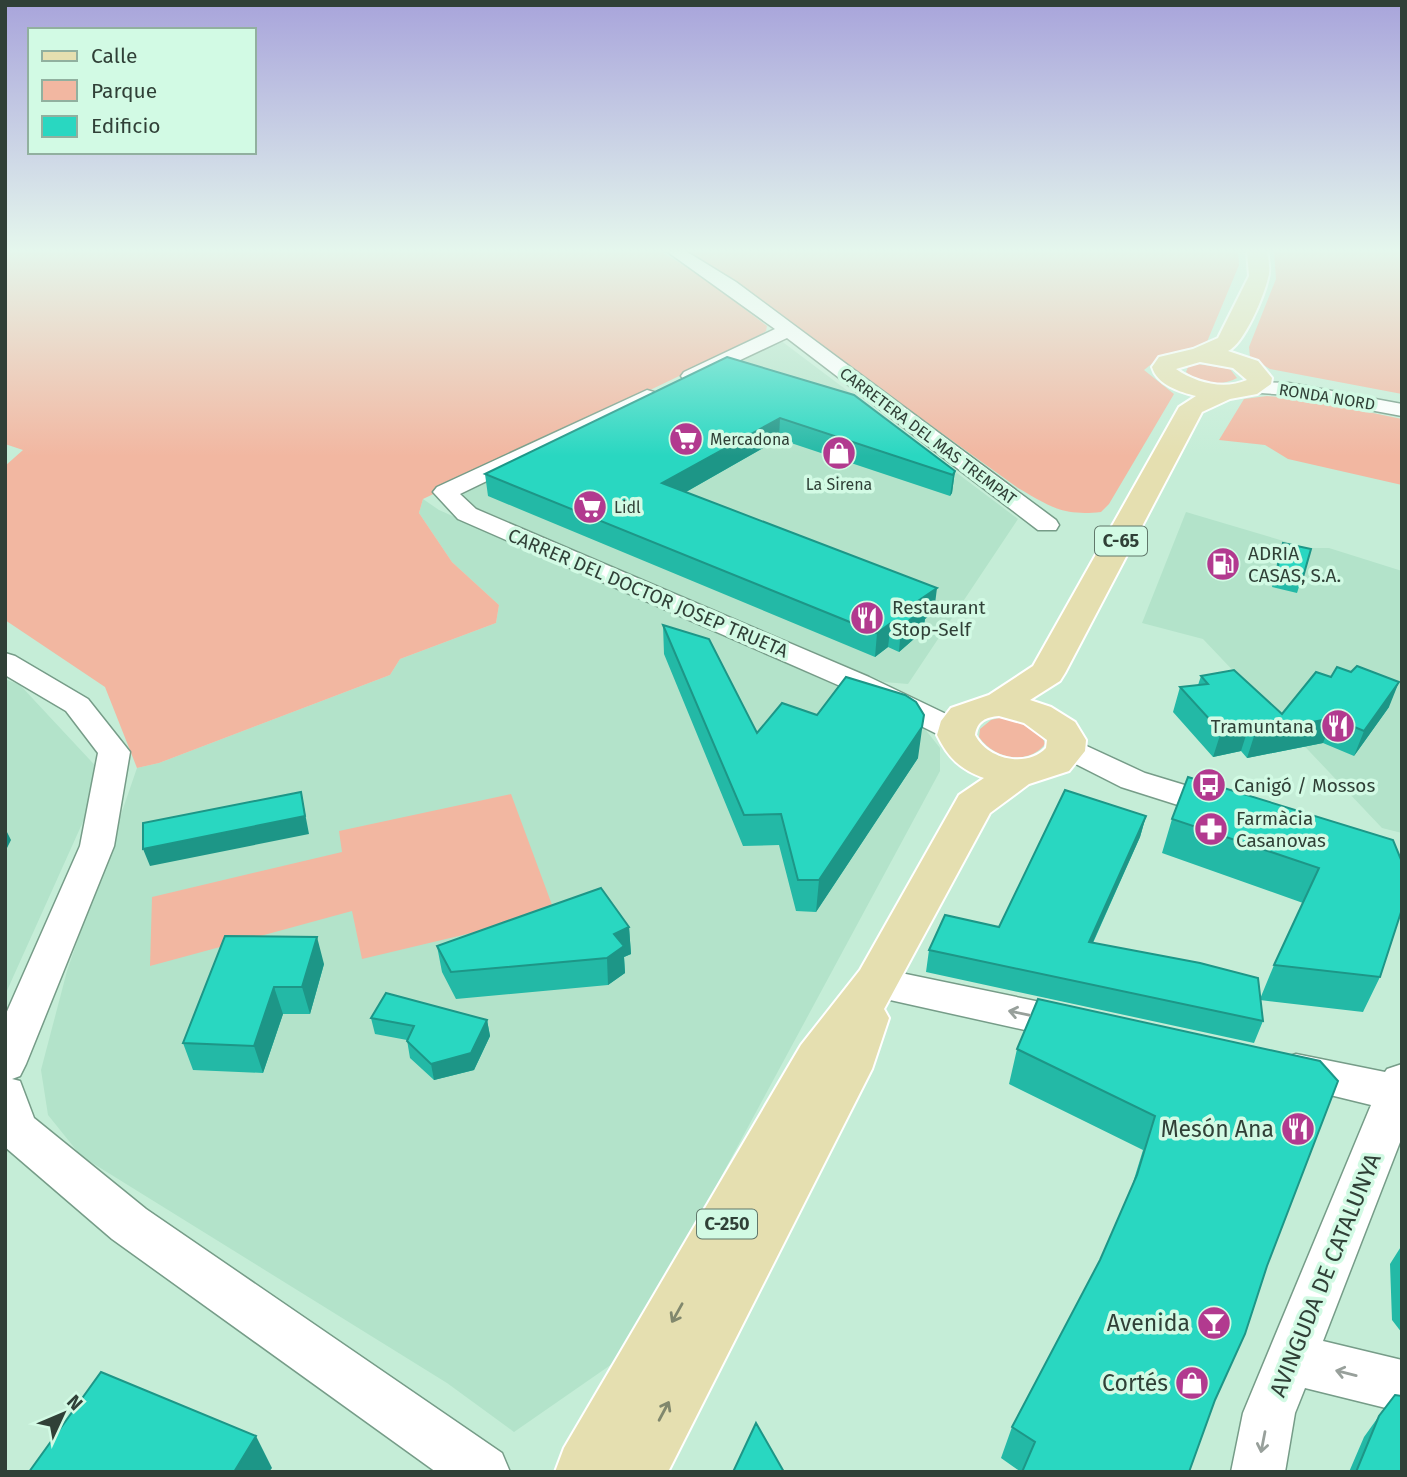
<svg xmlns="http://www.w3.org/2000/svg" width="1407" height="1477" viewBox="0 0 1407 1477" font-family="'Fira Sans',sans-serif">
	<rect width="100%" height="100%" fill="#c5edd7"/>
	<path fill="#b3e3ca" d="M 780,340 L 1018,519 L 908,684 L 884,682 L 475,507 L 459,493 Z
		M 423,499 L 439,510 L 920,723 L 940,748 L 940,771 L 625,1355 L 514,1432 L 447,1383 L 81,1156 L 48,1115 L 41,1070 L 67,971 L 137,768 L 159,763 L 390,675 L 400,659 L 496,623 L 499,605 L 452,562 L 419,513 Z
		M 1186,512 L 1307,548 L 1329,548 L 1402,571 L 1402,833 L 1382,828 L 1203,639 L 1142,623 Z
		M 5,679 L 20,685 L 104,775 L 5,995 Z"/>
	<path fill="#f2b7a1" d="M 5,250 L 658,250 L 697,273 L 767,326 L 766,331 L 748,343 L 423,499 L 419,513 L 452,562 L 499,605 L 496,623 L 400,659 L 390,675 L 159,763 L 137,768 L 105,687 L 5,620 L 5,466 L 23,450 L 5,444 Z
		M 675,250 L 1238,250 L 1239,265 L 1204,349 L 1164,354 L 1144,370 L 1174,394 L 1109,504 L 1101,512 C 1063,516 1051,507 1018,488 L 747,293 Z
		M 1274,250 L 1402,250 L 1402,394 L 1270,369 L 1250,357 L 1249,347 L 1276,279 Z
		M 1198,364 L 1230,369 L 1237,378 C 1221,387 1199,383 1186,372 L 1188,367 Z
		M 1267,396 L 1310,400 L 1402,419 L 1402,485 L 1288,459 L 1265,445 L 1219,440 L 1244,399 Z
		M 999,718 C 1019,718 1039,723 1045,744 C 1028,766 994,759 979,737 L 980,729 L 991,720 Z
		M 511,794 L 555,913 L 362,959 L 352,911 L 150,966 L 152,897 L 342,852 L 339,831 Z"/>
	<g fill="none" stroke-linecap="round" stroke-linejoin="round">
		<g stroke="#769c88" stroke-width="3">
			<path id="minor" d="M 665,250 L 684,250 L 736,282 L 1056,520 L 1059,525 L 1056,530 L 1038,530 L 787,338 L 698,380 L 684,380 L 681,376 L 684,372 L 775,329 Z
				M 1252,382 L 1289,383 L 1402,404 L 1402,416 L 1289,395 L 1245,392 L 1242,388 Z
				M 647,390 L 654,392 L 657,396 L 654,400 L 460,494 L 476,509 L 869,677 L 967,724 L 972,731 L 967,738 L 956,741 L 945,738 L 847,689 L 458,519 L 433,492 L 437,487 Z
				M 5,653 L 15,656 L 88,699 L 130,752 L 114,846 L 26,1064 L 20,1076 L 12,1079 L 20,1081 L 34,1118 L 146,1209 L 502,1453 L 510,1472 L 436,1472 L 112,1239 L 5,1147 L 5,1016 L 80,846 L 98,753 L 66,711 L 5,675 Z
				M 1065,736 L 1145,773 L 1234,800 L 1239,808 L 1234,816 L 1222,819 L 1121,787 L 1054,753 L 1049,746 L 1054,739 Z
				M 877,968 L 1074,1009 L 1088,1014 L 1094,1025 L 1088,1036 L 1074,1041 L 863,994 L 857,983 L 863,972 Z
				M 1296,1054 L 1385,1072 L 1387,1069 L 1402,1064 L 1402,1137 L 1323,1341 L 1402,1360 L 1402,1412 L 1305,1388 L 1295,1413 L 1285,1472 L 1231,1472 L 1243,1413 L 1371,1105 L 1281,1083 L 1275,1071 L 1281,1059 Z"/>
		</g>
		<g stroke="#fff" stroke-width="4">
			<path id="major" d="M 1247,250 L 1267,250 C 1268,258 1271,270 1268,278 C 1264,296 1244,344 1228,351 L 1258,361 L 1272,378 L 1271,384 L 1257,394 L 1230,399 L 1202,412 L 1065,673 L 1060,681 L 1030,700 L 1051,707 L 1075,722 L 1086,740 L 1085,751 L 1069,771 L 1029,784 L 990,813 L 884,1009 L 889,1018 L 872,1069 L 668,1472 L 555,1472 L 564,1448 L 801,1045 L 860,970 L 959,795 L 984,778 C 961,770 948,758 937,735 L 941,721 L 951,708 L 989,695 L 1033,666 L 1179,407 L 1196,396 C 1180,392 1157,385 1152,367 L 1159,357 L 1193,349 L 1218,338 L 1249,276 ZM 1200,362 L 1233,368 L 1247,380 C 1224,390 1196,383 1176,369 ZM 999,716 L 1024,723 L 1047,740 L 1046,748 C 1027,768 988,760 975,735 C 977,721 986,717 999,716 Z"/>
		</g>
		<use href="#minor" fill="#fff" fill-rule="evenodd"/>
		<use href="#major" fill="#e5dfb0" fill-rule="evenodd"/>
	</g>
	<path fill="#23b9a6" d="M 854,395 L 955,471 L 952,493 L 950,496 L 779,439 L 686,492 L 934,612 L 925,619 L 923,631 L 899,652 L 888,647 L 875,657 L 488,496 L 485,474 Z
		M 1283,543 L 1311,549 L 1297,593 L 1272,587 L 1278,559 Z
		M 663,625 L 757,733 L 918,758 L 816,912 L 796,911 L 779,845 L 743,846 L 664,654 Z
		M 1201,676 L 1282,714 L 1389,707 L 1354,756 L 1323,743 L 1247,758 L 1241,751 L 1213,757 L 1173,712 L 1180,687 L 1198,685 Z
		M 1146,816 L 1140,837 L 1093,943 L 1260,999 L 1274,965 L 1303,903 L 1162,853 L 1172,819 L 1393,840 L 1380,977 L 1363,1012 L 1260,1000 L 1263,1021 L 1254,1043 L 926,972 L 929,950 L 999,927 Z
		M 629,927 L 631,954 L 624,957 L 625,973 L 608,985 L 456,999 L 442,972 L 437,946 Z
		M 225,936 L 324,964 L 310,1014 L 283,1014 L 263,1073 L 193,1070 L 183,1043 Z
		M 371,1018 L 487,1020 L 490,1036 L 474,1070 L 434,1080 L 410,1058 L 407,1040 L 375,1034 Z
		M 1017,1049 L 1320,1061 L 1021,1472 L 1001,1458 L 1012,1427 L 1100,1260 L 1131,1189 L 1143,1150 L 1009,1084 Z
		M 1402,1245 L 1402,1333 L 1392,1320 L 1390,1264 Z
		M 1379,1416 L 1402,1472 L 1349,1472 L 1364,1437 Z"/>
	<path fill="#1d9687" d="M 780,418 L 779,439 L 663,505 L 662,483 Z
		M 955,471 L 952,493 L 950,496 L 953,475 Z
		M 937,588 L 934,612 L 925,619 L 923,631 L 899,652 L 901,627 L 915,603 Z
		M 891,623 L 888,647 L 875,657 L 877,633 Z
		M 1399,682 L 1389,707 L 1354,756 L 1364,731 Z
		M 924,715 L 918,758 L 816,912 L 819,880 Z
		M 1333,718 L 1323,743 L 1247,758 L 1255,733 Z
		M 1249,726 L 1241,751 L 1213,757 L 1221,732 Z
		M 301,792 L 309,834 L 150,866 L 143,849 Z
		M 1146,816 L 1140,837 L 1083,964 L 1089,942 Z
		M 5,828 L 11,840 L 5,852 Z
		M 629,927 L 631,954 L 624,957 L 625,973 L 608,985 L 607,958 L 614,934 Z
		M 317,937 L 324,964 L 310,1014 L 302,987 Z
		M 274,987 L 283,1014 L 263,1073 L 254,1046 Z
		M 487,1020 L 490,1036 L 474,1070 L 434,1080 L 431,1064 Z
		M 256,1436 L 272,1468 L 269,1472 L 234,1472 Z"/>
	<path fill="#29d7c1" stroke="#1d9687" stroke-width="2" d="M 727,357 L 854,395 L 955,471 L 953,475 L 780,418 L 662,483 L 937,588 L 915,603 L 926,607 L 901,627 L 891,623 L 877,633 L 485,474 Z
		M 1283,543 L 1311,549 L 1303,577 L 1277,571 Z
		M 663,625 L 709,639 L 757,733 L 782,703 L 817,715 L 846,677 L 905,695 L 916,702 L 924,715 L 922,727 L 819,880 L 798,880 L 781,814 L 744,815 Z
		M 1357,666 L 1399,682 L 1364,731 L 1333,718 L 1255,733 L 1249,726 L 1221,732 L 1180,687 L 1208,684 L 1201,676 L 1234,670 L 1282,714 L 1316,672 L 1331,677 L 1337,667 L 1351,672 Z
		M 1188,777 L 1393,840 L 1402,862 L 1402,909 L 1380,977 L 1274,965 L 1319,868 L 1172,819 Z
		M 1065,790 L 1146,816 L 1089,942 L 1200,963 L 1258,978 L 1263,1021 L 929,950 L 945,915 L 999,927 Z
		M 301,792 L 305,816 L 143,849 L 143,823 Z
		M 601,888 L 629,927 L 614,934 L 624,946 L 607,958 L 451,972 L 437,946 Z
		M 225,936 L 317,937 L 302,987 L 274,987 L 254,1046 L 183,1043 Z
		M 386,993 L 487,1020 L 471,1053 L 431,1064 L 407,1041 L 414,1026 L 371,1018 Z
		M 1038,999 L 1320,1061 L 1338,1081 L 1267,1266 L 1245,1334 L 1215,1400 L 1189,1472 L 1022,1472 L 1035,1442 L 1012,1427 L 1100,1260 L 1137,1175 L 1155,1116 L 1017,1049 Z
		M 101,1372 L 256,1436 L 234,1472 L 29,1472 Z
		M 1395,1395 L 1402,1396 L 1402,1472 L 1356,1472 L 1379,1416 Z
		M 756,1423 L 784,1472 L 733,1472 Z"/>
	<defs><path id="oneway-shaft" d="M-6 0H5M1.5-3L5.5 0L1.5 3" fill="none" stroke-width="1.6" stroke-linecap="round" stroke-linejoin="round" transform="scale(1.75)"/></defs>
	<g stroke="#98a09b">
		<use href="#oneway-shaft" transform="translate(1019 1013) rotate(-168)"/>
		<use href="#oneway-shaft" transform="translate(1346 1373) rotate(-166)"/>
		<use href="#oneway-shaft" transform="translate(1263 1442) rotate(101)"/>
	</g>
	<g stroke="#81886d">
		<use href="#oneway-shaft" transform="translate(677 1313) rotate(119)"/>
		<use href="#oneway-shaft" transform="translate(664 1411) rotate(-62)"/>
	</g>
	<linearGradient id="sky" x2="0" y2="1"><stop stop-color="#a8a4db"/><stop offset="0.55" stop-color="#e5f7ed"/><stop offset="1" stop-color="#e5f7ed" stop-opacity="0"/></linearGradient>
	<rect width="1407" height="456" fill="url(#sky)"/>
	<defs>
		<g id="supermarket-disc" transform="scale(1.75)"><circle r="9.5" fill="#b23a8f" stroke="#d2fae4"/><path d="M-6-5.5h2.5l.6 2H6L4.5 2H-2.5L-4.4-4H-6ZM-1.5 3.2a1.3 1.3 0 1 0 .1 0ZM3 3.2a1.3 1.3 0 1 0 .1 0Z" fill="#fff"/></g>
		<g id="shop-disc" transform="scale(1.75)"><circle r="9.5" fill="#b23a8f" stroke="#d2fae4"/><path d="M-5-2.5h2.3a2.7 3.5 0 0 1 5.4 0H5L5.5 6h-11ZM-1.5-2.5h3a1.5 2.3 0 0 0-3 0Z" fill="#fff"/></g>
		<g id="fuel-disc" transform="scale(1.75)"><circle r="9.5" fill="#b23a8f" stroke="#d2fae4"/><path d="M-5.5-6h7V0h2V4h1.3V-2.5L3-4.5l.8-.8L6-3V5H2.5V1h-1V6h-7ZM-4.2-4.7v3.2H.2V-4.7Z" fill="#fff"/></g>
		<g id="restaurant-disc" transform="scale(1.75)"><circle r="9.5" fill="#b23a8f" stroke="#d2fae4"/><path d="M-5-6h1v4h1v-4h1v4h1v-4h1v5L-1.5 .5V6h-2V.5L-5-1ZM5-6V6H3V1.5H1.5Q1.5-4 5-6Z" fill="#fff"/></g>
		<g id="bus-disc" transform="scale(1.75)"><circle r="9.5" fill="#b23a8f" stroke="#d2fae4"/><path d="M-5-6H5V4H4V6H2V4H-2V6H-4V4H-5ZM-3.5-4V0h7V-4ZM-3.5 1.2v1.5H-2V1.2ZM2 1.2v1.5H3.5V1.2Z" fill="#fff"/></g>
		<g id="pharmacy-disc" transform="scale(1.75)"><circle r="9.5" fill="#b23a8f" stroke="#d2fae4"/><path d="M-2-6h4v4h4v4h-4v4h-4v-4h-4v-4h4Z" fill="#fff"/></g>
		<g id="bar-disc" transform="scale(1.75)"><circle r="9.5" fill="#b23a8f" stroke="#d2fae4"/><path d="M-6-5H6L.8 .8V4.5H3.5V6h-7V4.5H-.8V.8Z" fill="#fff"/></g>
	</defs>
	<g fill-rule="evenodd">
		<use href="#supermarket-disc" x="686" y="439"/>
		<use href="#shop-disc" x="839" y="453"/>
		<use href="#supermarket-disc" x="590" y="507"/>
		<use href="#fuel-disc" x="1223" y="564"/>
		<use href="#restaurant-disc" x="867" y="618"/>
		<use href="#restaurant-disc" x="1338" y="726"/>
		<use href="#bus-disc" x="1209" y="785"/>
		<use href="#pharmacy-disc" x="1211" y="829"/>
		<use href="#restaurant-disc" x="1298" y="1129"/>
		<use href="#bar-disc" x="1214" y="1323"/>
		<use href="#shop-disc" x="1192" y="1383"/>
	</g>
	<g text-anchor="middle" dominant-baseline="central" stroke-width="7" stroke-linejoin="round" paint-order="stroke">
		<g font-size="16" fill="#304037" stroke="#d2fae4">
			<text transform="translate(1327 397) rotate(9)">RONDA NORD</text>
			<text transform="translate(928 436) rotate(37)">CARRETERA DEL MAS TREMPAT</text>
		</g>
		<g font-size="16" fill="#304037" stroke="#d2fae4" text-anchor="start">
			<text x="710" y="439">Mercadona</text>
			<text x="839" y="484" text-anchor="middle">La Sirena</text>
			<text x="614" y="507">Lidl</text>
		</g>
		<g fill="#d2fae4" stroke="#61786b" stroke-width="2">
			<rect x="1095" y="526.5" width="52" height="29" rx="5"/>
			<rect x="697" y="1209.5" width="60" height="29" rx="5"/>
		</g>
		<g font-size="18" font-weight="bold" fill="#304037">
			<text x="1121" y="541">C-65</text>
			<text x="727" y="1224">C-250</text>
		</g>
		<g font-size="19" fill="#304037" stroke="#d2fae4" text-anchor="start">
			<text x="1248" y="553">ADRIA<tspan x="1248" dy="22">CASAS, S.A.</tspan></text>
			<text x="892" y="607">Restaurant<tspan x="892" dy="22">Stop-Self</tspan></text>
			<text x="1314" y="726" text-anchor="end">Tramuntana</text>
			<text x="1234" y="785">Canigó / Mossos</text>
			<text x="1236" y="818">Farmàcia<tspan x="1236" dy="22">Casanovas</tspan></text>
		</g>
		<g font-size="19" fill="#304037" stroke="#d2fae4">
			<text transform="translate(648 593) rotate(23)">CARRER DEL DOCTOR JOSEP TRUETA</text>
		</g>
		<g font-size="23" fill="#304037" stroke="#d2fae4" text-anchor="end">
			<text x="1274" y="1129">Mesón Ana</text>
			<text x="1190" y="1323">Avenida</text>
			<text x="1168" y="1383">Cortés</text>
		</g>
		<g font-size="23" fill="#304037" stroke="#d2fae4">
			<text transform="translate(1325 1275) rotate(-68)">AVINGUDA DE CATALUNYA</text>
		</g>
	</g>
	<rect width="1407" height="1477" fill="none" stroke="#304037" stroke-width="14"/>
	<rect x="28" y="28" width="228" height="126" fill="#d2fae4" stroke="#91b09f" stroke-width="2"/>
	<rect x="42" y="51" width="35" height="10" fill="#e5dfb0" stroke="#91b09f" stroke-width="2"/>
	<text x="91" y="63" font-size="21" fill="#304037">Calle</text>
	<rect x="42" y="80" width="35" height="21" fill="#f2b7a1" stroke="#91b09f" stroke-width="2"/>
	<text x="91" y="98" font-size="21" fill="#304037">Parque</text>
	<rect x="42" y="116" width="35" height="21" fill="#29d7c1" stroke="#91b09f" stroke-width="2"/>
	<text x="91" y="133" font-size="21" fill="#304037">Edificio</text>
	<g transform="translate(63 1414) rotate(46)" stroke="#d2fae4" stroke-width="5" paint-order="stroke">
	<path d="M0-5L12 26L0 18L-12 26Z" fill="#304037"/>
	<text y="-10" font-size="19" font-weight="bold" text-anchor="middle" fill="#304037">N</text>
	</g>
</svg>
